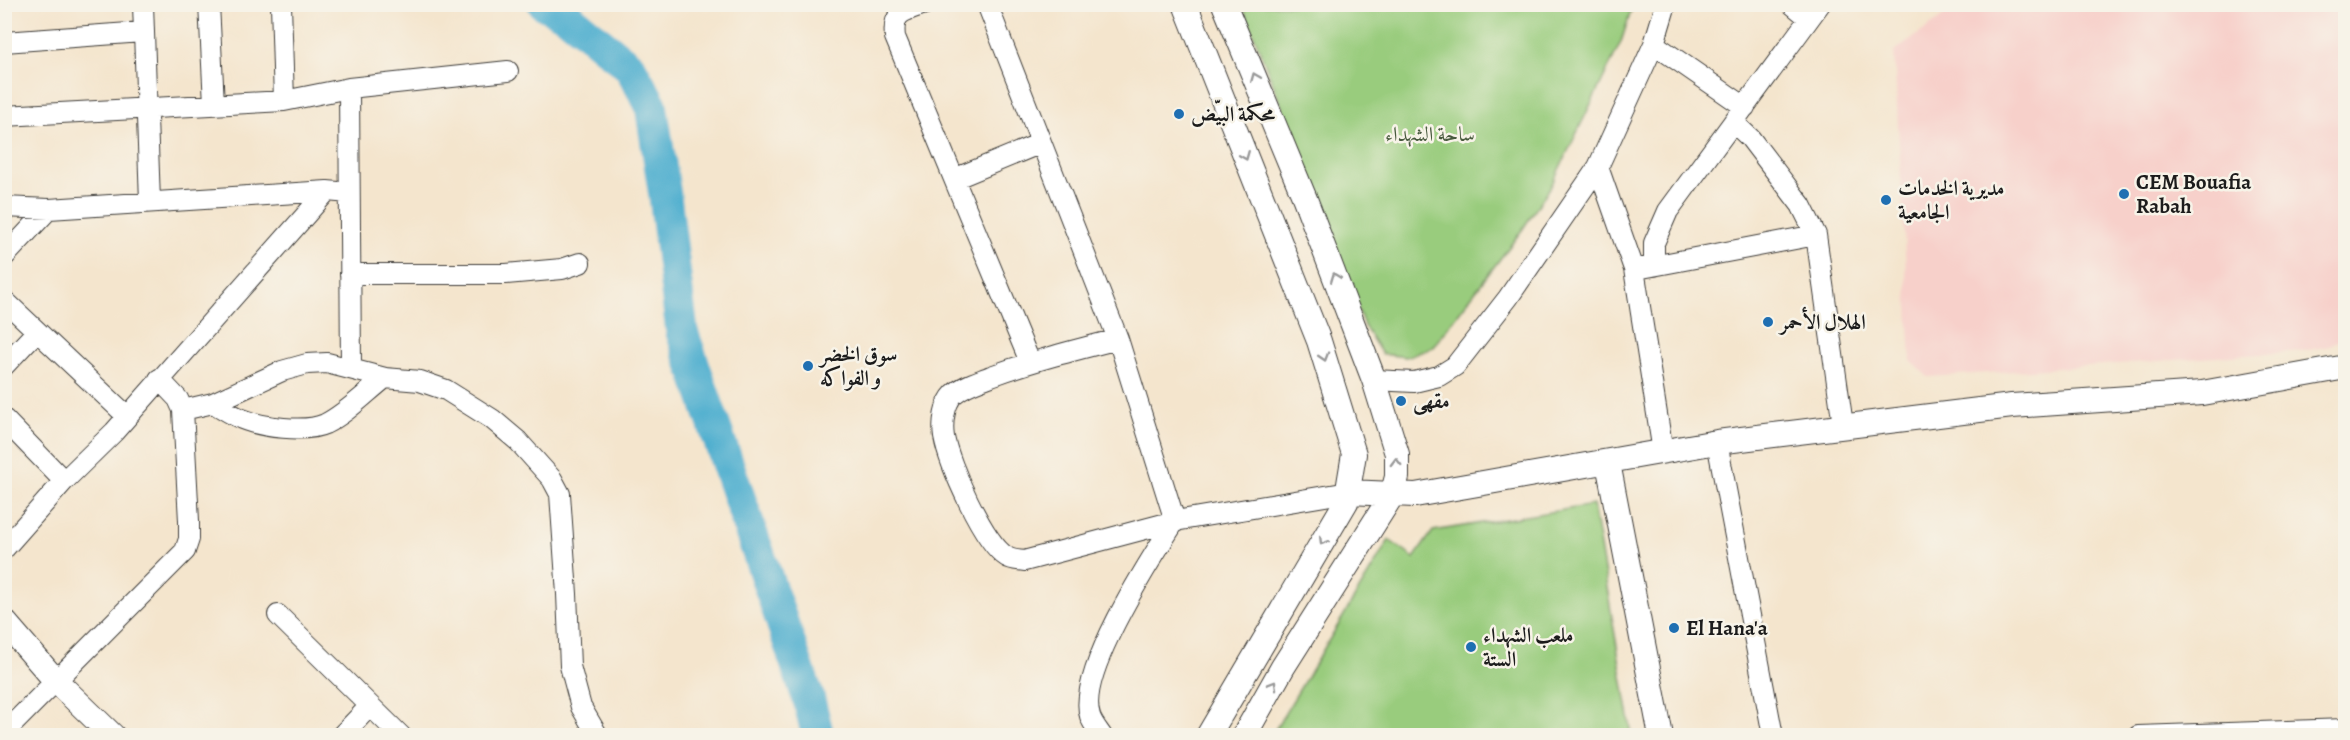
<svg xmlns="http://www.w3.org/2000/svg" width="2350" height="740" viewBox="0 0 2350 740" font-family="Alegreya,Amiri,serif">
	<rect width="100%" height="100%" fill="#f7f3e8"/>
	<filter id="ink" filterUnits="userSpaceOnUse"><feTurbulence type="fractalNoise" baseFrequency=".0167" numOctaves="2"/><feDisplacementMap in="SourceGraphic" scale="12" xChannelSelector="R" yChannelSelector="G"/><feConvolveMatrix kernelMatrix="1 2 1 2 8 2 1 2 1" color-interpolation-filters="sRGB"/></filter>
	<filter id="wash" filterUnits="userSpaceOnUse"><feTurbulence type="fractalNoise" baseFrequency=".008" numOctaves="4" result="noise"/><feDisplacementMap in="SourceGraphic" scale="24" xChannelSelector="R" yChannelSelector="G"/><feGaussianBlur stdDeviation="1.35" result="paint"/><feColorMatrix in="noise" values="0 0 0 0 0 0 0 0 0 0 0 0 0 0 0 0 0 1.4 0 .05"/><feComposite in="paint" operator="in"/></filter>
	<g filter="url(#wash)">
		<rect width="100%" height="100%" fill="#f4e5cd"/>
		<path fill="#f7d0ca" d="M 1960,4 L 2345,5 L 2345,336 L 2330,346 L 2303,351 L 1928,377 L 1911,361 L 1894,52 Z"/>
		<path fill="#99cc7d" stroke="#5a744c" stroke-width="1.5" d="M 1242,5 L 1633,5 L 1621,42 L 1551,186 L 1522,230 L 1433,347 L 1406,357 L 1382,354 L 1364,326 L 1325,217 Z
			M 1593,505 L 1632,735 L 1272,735 L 1389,540 L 1414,558 L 1433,531 Z"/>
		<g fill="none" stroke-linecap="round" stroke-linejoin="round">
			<path stroke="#50afcf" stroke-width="33" d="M 544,4 L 566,15 L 630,67 L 651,105 L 665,196 L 682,332 L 809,700 L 818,736"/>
		</g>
	</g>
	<g filter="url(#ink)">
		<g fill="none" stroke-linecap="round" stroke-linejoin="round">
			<g stroke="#3c3a37" stroke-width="22">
				<path id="minor" d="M 143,4 L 150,202
					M 209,4 L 214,104
					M 281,4 L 284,101
					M 925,4 C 904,11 892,12 895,37 L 1030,362
					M 987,4 L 1118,339 L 1175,521 C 1152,557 1076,674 1090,716 C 1092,723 1098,730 1102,736
					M 1792,4 L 1809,18
					M 4,42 L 143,32
					M 1654,44 L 1745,107
					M 349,88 L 351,369
					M 4,116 L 284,101 L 349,88 L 508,71
					M 1733,122 L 1750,138 L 1801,205 L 1816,235 L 1843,425
					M 1598,167 L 1634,269 L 1663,452
					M 954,179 L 1041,143
					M 4,207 L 49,209 L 327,191 L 349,193
					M 4,257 L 49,209
					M 1654,266 L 1654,243 L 1668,211 L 1820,4
					M 1642,268 L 1816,235
					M 350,274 L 506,274 L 562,269 L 580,263
					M 4,300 L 127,416
					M 1118,339 C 1075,350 1032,361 991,376 C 979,381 964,385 954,394 C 944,404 942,424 944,437 C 949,464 983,542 1007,557 C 1012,560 1018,560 1024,561 L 1175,521 L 1349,492
					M 4,366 L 37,331
					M 1374,380 L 1414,382 L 1439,376 L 1455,366 L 1508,298 L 1598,167 L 1654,44 L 1666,4
					M 213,403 C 222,408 232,415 242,419 C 262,427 305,433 325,424 C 347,413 366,393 385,378
					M 183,410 L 213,403 L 282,371 L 307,364 L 327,363 L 385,378 L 420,381 L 446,390 L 492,419 L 518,441 L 552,479 L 560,494 L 567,594 L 570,666 L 581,707 L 598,736
					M 4,419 L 64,481
					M 1717,442 L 1773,736
					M 4,549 L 64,481 L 114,432 L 327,191
					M 278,615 L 401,736
					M 4,733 L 185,551 L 189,539 L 189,521 L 183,410 L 178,399 L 159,379
					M 341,736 L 370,706
					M 2138,736 L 2346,729"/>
			</g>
			<g stroke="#3c3a37" stroke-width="26">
				<path id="major" d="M 1185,4 L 1319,341 L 1354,454 L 1346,502 L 1208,736
					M 1224,4 L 1305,199 L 1374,380 L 1397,454 L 1397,477 L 1392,495 L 1283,667 L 1244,736
					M 1608,463 L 1661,736
					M 1349,492 L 1415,495 L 1717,442 L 2012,406 L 2202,393 L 2346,367
					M 4,621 L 55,680 L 113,736"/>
			</g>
			<use href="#minor" stroke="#fff" stroke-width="20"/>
			<use href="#major" stroke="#fff" stroke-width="24"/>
		</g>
		<defs><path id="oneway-chevron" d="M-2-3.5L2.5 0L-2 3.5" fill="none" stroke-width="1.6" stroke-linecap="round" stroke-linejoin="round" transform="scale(1.5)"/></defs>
		<g stroke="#999">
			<use href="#oneway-chevron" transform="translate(1255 77) rotate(-112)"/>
			<use href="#oneway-chevron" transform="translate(1245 156) rotate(68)"/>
			<use href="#oneway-chevron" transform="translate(1335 277) rotate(-111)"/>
			<use href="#oneway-chevron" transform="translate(1324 357) rotate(73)"/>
			<use href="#oneway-chevron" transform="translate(1396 462) rotate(-91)"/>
			<use href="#oneway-chevron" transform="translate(1323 541) rotate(121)"/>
			<use href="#oneway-chevron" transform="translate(1273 685) rotate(-60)"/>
		</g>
	</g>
	<g fill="#1f6fb2" stroke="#f7f3e8" stroke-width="2">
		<circle cx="1179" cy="114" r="6"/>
		<circle cx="2124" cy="194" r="6"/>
		<circle cx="1886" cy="200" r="6"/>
		<circle cx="1768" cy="322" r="6"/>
		<circle cx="808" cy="366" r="6"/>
		<circle cx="1401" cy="401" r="6"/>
		<circle cx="1674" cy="628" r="6"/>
		<circle cx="1471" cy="647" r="6"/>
	</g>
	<g text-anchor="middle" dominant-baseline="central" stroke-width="5" stroke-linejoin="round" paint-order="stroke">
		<g font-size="21" font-weight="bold" fill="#1c1c1c" stroke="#f7f3e8" text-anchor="start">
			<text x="1191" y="114">محكمة البيّض</text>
			<text x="2136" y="182">CEM Bouafia<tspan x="2136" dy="24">Rabah</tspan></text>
			<text x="1898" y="188">مديرية الخدمات<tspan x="1898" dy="24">الجامعية</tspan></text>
			<text x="1780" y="322">الهلال الأحمر</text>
			<text x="820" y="354">سوق الخضر<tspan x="820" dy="24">و الفواكه</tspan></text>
			<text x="1413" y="401">مقهى</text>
			<text x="1686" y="628">El Hana'a</text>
			<text x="1483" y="635">ملعب الشهداء<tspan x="1483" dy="24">الستة</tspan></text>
		</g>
		<g font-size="21" fill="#485a3e" stroke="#f7f3e8">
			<text x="1430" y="134">ساحة الشهداء</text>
		</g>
	</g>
	<rect width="2350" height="740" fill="none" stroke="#f7f3e8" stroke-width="24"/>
</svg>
